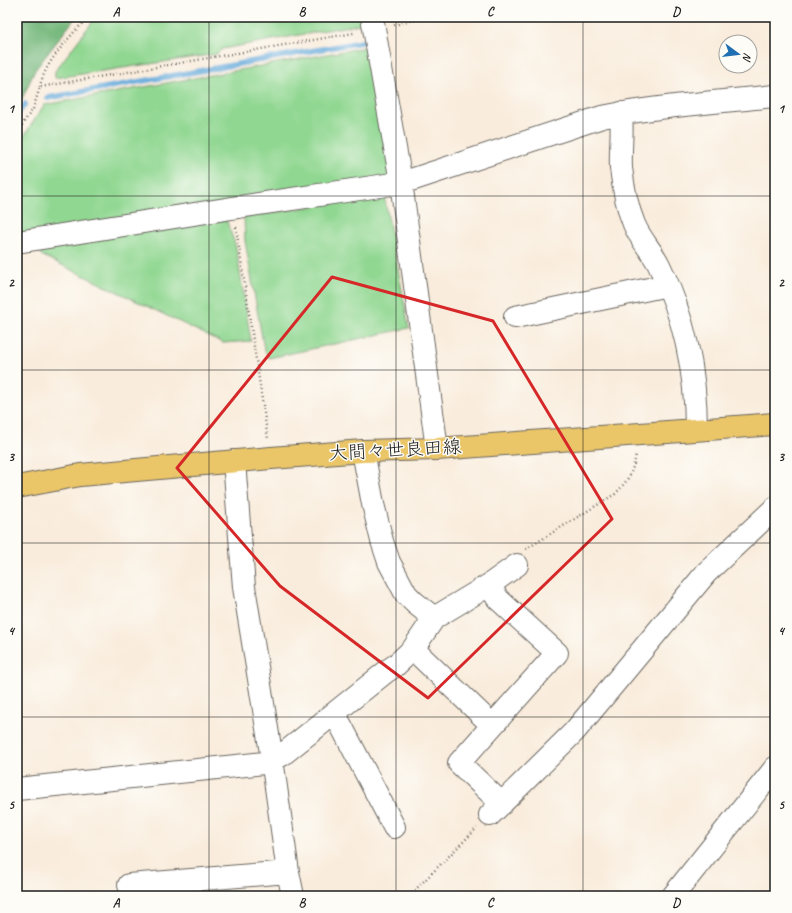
<svg xmlns="http://www.w3.org/2000/svg" width="792" height="913" viewBox="0 0 792 913" font-family="Caveat,'Klee One',sans-serif">
	<rect width="100%" height="100%" fill="#fdfcf7"/>
	<filter id="ink" filterUnits="userSpaceOnUse"><feTurbulence type="fractalNoise" baseFrequency=".025" numOctaves="2"/><feDisplacementMap in="SourceGraphic" scale="8" xChannelSelector="R" yChannelSelector="G"/><feConvolveMatrix kernelMatrix="1 2 1 2 8 2 1 2 1" color-interpolation-filters="sRGB"/></filter>
	<filter id="wash" filterUnits="userSpaceOnUse"><feTurbulence type="fractalNoise" baseFrequency=".012" numOctaves="4" result="noise"/><feDisplacementMap in="SourceGraphic" scale="16" xChannelSelector="R" yChannelSelector="G"/><feGaussianBlur stdDeviation="0.9" result="paint"/><feColorMatrix in="noise" values="0 0 0 0 0 0 0 0 0 0 0 0 0 0 0 0 0 1.4 0 .05"/><feComposite in="paint" operator="in"/></filter>
	<g filter="url(#wash)">
		<rect width="100%" height="100%" fill="#f9ecdc"/>
		<path fill="#90d791" stroke="#567a56" d="M 96,17 L 365,17 L 366,23 L 222,49 L 217,54 L 55,78 L 55,71 Z
			M 372,46 L 393,172 L 388,177 L 17,237 L 17,147 L 44,105 Z
			M 384,195 L 409,328 L 269,358 L 264,349 L 245,241 L 244,217 Z
			M 226,219 L 236,247 L 251,341 L 223,343 L 41,255 L 40,244 Z"/>
		<path fill="#74b87b" stroke="#486a4c" d="M 17,17 L 76,17 L 35,70 L 21,101 L 17,107 Z"/>
		<g fill="none" stroke-linecap="round" stroke-linejoin="round">
			<path stroke="#66abdc" stroke-width="5.5" d="M 48,98 L 367,41
				M 17,115 L 25,104"/>
		</g>
	</g>
	<g filter="url(#ink)">
		<g fill="none" stroke-linecap="round" stroke-linejoin="round">
			<g stroke="#69655f" stroke-width="24">
				<path id="minor" d="M 372,17 L 401,182 L 437,449
					M 621,113 C 623,132 620,150 621,168 C 623,186 627,207 634,224 C 640,239 652,251 659,265 C 684,316 696,373 696,429
					M 17,242 L 232,208 L 393,184 L 414,179 L 602,117 C 659,106 717,102 775,96
					M 515,317 L 668,285
					M 363,451 L 373,504 L 382,541 L 389,562 L 406,594 L 415,603 L 434,618
					M 234,461 L 244,587 L 272,759 L 288,872 L 293,896
					M 489,585 L 498,599 L 557,653 L 459,763 L 502,804
					M 413,649 L 492,725
					M 335,714 L 394,827
					M 17,789 L 264,763 L 282,755 L 387,671 L 396,665 L 413,649 L 434,618 L 489,585 L 517,565
					M 490,815 L 574,732 L 706,573 L 775,508
					M 129,885 L 288,872
					M 673,896 L 775,768"/>
			</g>
			<g stroke="#69655f" stroke-width="24">
				<path id="major" d="M 17,487 L 80,475 L 271,458 L 363,451 L 437,449 L 775,424"/>
			</g>
			<path stroke="#69655f" stroke-width="2.5" stroke-dasharray="1 3" stroke-linecap="butt" d="M 394,25 L 427,17
				M 40,87 C 44,62 71,36 88,17
				M 17,132 L 33,109 L 40,87 L 354,33
				M 236,227 L 268,439
				M 526,549 L 615,494 C 628,481 633,472 636,454
				M 409,896 L 477,828"/>
			<use href="#minor" stroke="#fff" stroke-width="22"/>
			<use href="#major" stroke="#ebc669" stroke-width="22"/>
		</g>
	</g>
	<path fill="none" stroke="#d62828" stroke-width="3" stroke-linejoin="round" d="M 332,277 L 493,321 L 612,519 L 428,698 L 280,586 L 177,468 Z"/>
	<path fill="none" stroke="#1c1c1c" stroke-width="1" stroke-opacity="0.55" d="M 209,17 L 209,896M 396,17 L 396,896M 583,17 L 583,896M 17,196 L 775,196M 17,370 L 775,370M 17,543 L 775,543M 17,717 L 775,717"/>
	<g text-anchor="middle" dominant-baseline="central" stroke-width="3" stroke-linejoin="round" paint-order="stroke">
		<g font-size="19" fill="#1c1c1c" stroke="#fdfcf7">
			<text transform="translate(395 450) rotate(-3)">大間々世良田線</text>
		</g>
	</g>
	<rect width="792" height="913" fill="none" stroke="#fdfcf7" stroke-width="44"/>
	<g transform="translate(738 54) rotate(105)"><circle r="19" fill="#fdfcf7" stroke="#a3a29f"/>
	<path d="M0-3L7 15L0 10L-7 15Z" fill="#1f6fb2"/>
	<text y="-6" font-size="11" font-weight="bold" text-anchor="middle" fill="#1c1c1c">N</text>
	</g>
	<rect x="22" y="22" width="748" height="869" fill="none" stroke="#1c1c1c" stroke-width="1.5"/>
	<g font-size="13" text-anchor="middle" font-weight="bold" fill="#1c1c1c">
		<text x="116" y="16">A</text>
		<text x="302" y="16">B</text>
		<text x="490" y="16">C</text>
		<text x="676" y="16">D</text>
		<text x="11" y="113">1</text>
		<text x="781" y="113">1</text>
		<text x="11" y="287">2</text>
		<text x="781" y="287">2</text>
		<text x="11" y="461">3</text>
		<text x="781" y="461">3</text>
		<text x="11" y="635">4</text>
		<text x="781" y="635">4</text>
		<text x="11" y="809">5</text>
		<text x="781" y="809">5</text>
		<text x="116" y="907">A</text>
		<text x="302" y="907">B</text>
		<text x="490" y="907">C</text>
		<text x="676" y="907">D</text>
	</g>
</svg>
